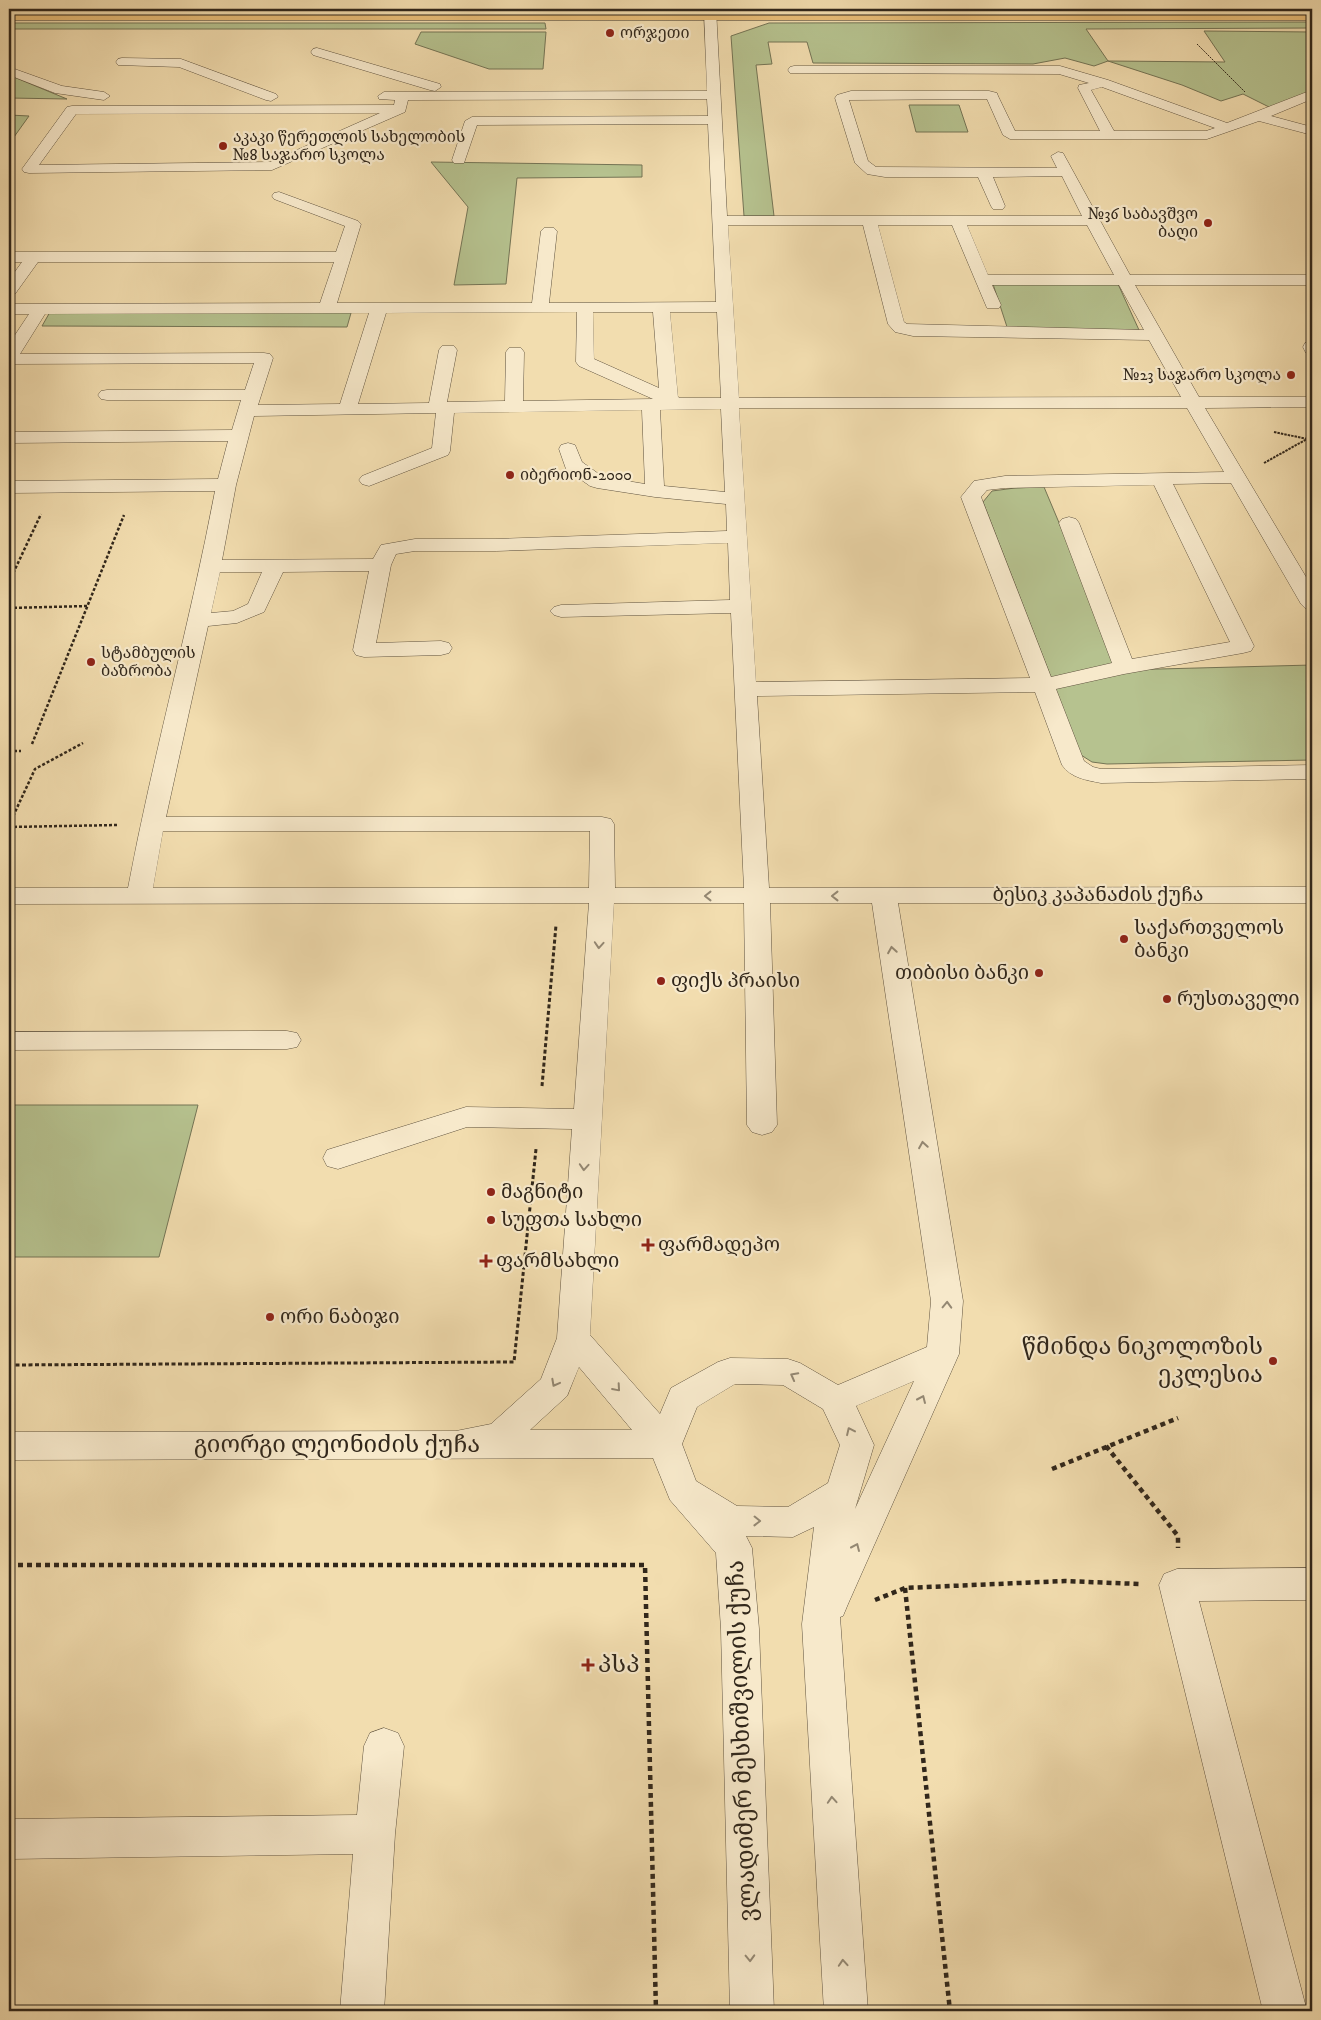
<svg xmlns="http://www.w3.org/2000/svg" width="1321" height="2020" viewBox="0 0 1321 2020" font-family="'IM FELL DW Pica','Noto Serif Georgian',serif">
	<rect width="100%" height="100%" fill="#f2ddaf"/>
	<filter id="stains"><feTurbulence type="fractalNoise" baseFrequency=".004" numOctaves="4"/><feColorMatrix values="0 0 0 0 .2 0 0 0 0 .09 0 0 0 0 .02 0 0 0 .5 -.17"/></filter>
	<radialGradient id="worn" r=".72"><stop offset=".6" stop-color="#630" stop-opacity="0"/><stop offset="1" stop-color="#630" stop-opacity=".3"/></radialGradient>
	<path fill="#b6c28f" stroke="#747455" d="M 1312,22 L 1312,28 L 1086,29 L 1108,61 L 1225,62 L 1204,31 L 1312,32 L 1312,92 L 1271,108 L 1243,94 L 1221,101 L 1182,85 L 1108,61 L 1094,66 L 1065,58 L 1033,64 L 813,63 L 807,42 L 768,42 L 772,64 L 756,65 L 774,216 L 744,216 L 731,36 L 769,23 Z
		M 9,23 L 545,23 L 546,29 L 9,29 Z
		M 421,32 L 546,32 L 543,69 L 489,69 L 415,44 Z
		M 9,75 L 67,99 L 9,98 Z
		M 909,105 L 959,105 L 968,132 L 916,132 Z
		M 9,115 L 29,116 L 9,144 Z
		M 431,162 L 642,165 L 642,177 L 517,178 L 506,284 L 454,285 L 468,207 Z
		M 993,284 L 1118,284 L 1139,330 L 1008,330 Z
		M 50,312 L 351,313 L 347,327 L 42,326 Z
		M 1044,487 L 1121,670 L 1312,665 L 1312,760 L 1107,764 L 1092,762 L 1081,755 L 983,502 L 992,491 L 1015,488 Z
		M 9,1105 L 198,1105 L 159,1257 L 9,1257 Z"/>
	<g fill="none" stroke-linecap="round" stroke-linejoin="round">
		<g stroke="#615440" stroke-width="1">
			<path id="minor" d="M 474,9 L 486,9 L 482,19 L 474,19 L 472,17 Z
				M 704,9 L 716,9 L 727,216 L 1082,216 L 1062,176 L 993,177 L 1005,206 L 1003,209 L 993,209 L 991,206 L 978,177 L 885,177 L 867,174 L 855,163 L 835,98 L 837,95 L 851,91 L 989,91 L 997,93 L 998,96 L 1015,131 L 1100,131 L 1078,88 L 1079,85 L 1089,83 L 1059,74 L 790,73 L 788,70 L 790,67 L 794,66 L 1060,66 L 1108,80 L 1227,123 L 1312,90 L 1312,99 L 1271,116 L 1312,127 L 1312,135 L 1259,121 L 1207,139 L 1010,139 L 1003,135 L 987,99 L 849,100 L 868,161 L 876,167 L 1057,168 L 1051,156 L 1058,152 L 1063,153 L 1130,275 L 1312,275 L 1312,285 L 1135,285 L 1199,397 L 1312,397 L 1312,407 L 1205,408 L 1312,587 L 1312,610 L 1305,608 L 1301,604 L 1231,483 L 1173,484 L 1254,646 L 1251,651 L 1243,653 L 1124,674 L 1056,689 L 1084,761 L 1093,767 L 1101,769 L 1312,765 L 1312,779 L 1101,783 C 1086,780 1071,778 1062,765 L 1035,692 L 757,696 L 769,888 L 1312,887 L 1312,903 L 898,903 L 963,1301 L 959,1354 L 848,1604 L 843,1616 L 840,1617 L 868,2011 L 824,2011 L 802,1624 L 814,1527 L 793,1537 L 746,1536 L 752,1548 L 759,1629 L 774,2011 L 730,2011 L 721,1629 L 716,1553 L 670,1500 L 653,1458 L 9,1460 L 9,1432 L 456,1431 L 491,1424 L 541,1379 L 557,1338 L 572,1129 L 467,1127 L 338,1169 L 327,1166 L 323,1158 L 327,1150 L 466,1107 L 574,1109 L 589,903 L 9,904 L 9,888 L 128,888 C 153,755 190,624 215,491 L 9,493 L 9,481 L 218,479 L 228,441 L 9,443 L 9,432 L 232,430 L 241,400 L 107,400 L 101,399 L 98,395 L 101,391 L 107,390 L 245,390 L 254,363 L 9,364 L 9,344 L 29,314 L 9,314 L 9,304 L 320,303 L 334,262 L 38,262 L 15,294 L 9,296 L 9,280 L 22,262 L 9,262 L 9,252 L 336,252 L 345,226 L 274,199 L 272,196 L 274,193 L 279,192 L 358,221 L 361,224 L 337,303 L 532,303 L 541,231 L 544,228 L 554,228 L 557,231 L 549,303 L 716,302 L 708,124 L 477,125 L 464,163 L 454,163 L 452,160 L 465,121 L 472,117 L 708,116 L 707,99 L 408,100 L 405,112 L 272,170 L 29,173 L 24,172 L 22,169 L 67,107 L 72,106 L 394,105 L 395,100 L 379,99 L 378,96 L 384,92 L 707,91 ZM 1102,87 L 1215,128 L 1206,131 L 1114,131 L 1091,90 ZM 380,113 L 270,162 L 39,165 L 76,114 ZM 728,225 L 863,225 L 888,324 L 895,332 L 913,336 L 1149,340 L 1181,397 L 739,398 ZM 878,225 L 952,225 L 987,308 L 999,308 L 1001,305 L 992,285 L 1119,285 L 1144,330 L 907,324 L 904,322 ZM 967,225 L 1087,225 L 1114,275 L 988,275 ZM 577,312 L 576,362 L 579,366 L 653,399 L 523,401 L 524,352 L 521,348 L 509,348 L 506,352 L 505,401 L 447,402 L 457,350 L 454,346 L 442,346 L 439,350 L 429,403 L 358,404 L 386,313 ZM 593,312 L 653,312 L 659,388 L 594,359 ZM 670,312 L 717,312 L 721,398 L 680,398 L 678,397 ZM 369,313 L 340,404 L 258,405 L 273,358 L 270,354 L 264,353 L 20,354 L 45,314 ZM 739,408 L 1187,408 L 1224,472 L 1005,476 L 974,481 L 961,497 L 1030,678 L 756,682 ZM 721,409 L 725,492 L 664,486 L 660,410 ZM 642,410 L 645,484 L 603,477 L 582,462 L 575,445 L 568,443 L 561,445 L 559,449 L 566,469 L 590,486 L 597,488 L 655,497 L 726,504 L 727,531 L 496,539 L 415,539 L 381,545 L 373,559 L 222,560 L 236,485 L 254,416 L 436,413 L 432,448 L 362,476 L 359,480 L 362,484 L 369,486 L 448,455 L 450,451 L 454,413 ZM 1154,485 L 1230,642 L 1132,659 L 1079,523 L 1076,519 L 1069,517 L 1062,519 L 1059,523 L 1112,663 L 1051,677 L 981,497 L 987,490 L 1005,488 ZM 728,543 L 730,600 L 561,605 L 554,607 L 550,611 L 554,615 L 561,617 L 731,613 L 744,888 L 615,888 L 614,824 L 611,819 L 602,817 L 166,817 L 208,626 L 237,623 L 264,612 L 283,572 L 369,571 L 353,650 L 356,655 L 364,657 L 441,655 L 449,653 L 452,648 L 449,643 L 441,641 L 376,643 L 391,565 L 396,554 L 415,551 L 496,551 ZM 220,572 L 262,572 L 248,604 L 233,611 L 211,613 ZM 163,831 L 590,831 L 589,888 L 153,888 ZM 614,903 L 744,903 L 747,1125 L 752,1132 L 762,1135 L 772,1132 L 777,1125 L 770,903 L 872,903 L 931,1301 L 927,1347 L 838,1385 L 800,1363 L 788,1359 L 730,1358 L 718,1362 L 671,1388 L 660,1414 L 590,1335 ZM 579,1367 L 632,1430 L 530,1430 L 567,1396 ZM 914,1381 L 855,1509 L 874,1445 L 856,1406 ZM 735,1384 L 783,1385 L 823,1409 L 840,1445 L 828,1483 L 788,1507 L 737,1506 L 696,1481 L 682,1444 L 697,1407 Z
				M 929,9 L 941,9 L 943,16 L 941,18 L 933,18 Z
				M 1025,9 L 1038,9 L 1041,16 L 1039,18 L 1031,18 Z
				M 1217,9 L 1229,9 L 1234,16 L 1232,18 L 1224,18 Z
				M 317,48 L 440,84 L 441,87 L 435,91 L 430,90 L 313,55 L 311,52 L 313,49 Z
				M 122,58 L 181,59 L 276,94 L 278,97 L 271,101 L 266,100 L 179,67 L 118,65 L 116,62 L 118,59 Z
				M 9,67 L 62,86 L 104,92 L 110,96 L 104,100 L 55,93 L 9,75 Z
				M 1311,342 L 1312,342 L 1312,354 L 1306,353 L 1303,347 L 1305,343 Z
				M 287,1031 L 297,1033 L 301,1040 L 297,1047 L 287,1049 L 9,1050 L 9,1032 Z
				M 1312,1568 L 1312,1600 L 1199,1601 L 1307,2011 L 1263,2011 L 1159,1585 L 1164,1574 L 1177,1569 Z
				M 384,1728 L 398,1733 L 404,1746 L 395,1834 L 384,2011 L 340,2011 L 353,1854 L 9,1859 L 9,1819 L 357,1815 L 364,1746 L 370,1733 Z"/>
		</g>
		<g stroke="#31271b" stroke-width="1">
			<path id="major" d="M 1312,12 L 1312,20 L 9,20 L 9,13 Z"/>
		</g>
		<path stroke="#31271b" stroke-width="1" stroke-dasharray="2 1" stroke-linecap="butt" d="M 1197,44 L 1245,92"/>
		<path stroke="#31271b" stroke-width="2" stroke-dasharray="2.5 1" stroke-linecap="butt" d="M 1274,432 L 1312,440
			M 1264,463 L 1307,439 L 1312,434"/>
		<path stroke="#31271b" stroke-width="2.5" stroke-dasharray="3 2" stroke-linecap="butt" d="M 9,582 L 41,514
			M 9,608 L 87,606
			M 32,744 L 124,515
			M 9,751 L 21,751
			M 9,825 L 35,769 L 83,743
			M 9,827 L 118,825"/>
		<path stroke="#31271b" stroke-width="3" stroke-dasharray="4 2.5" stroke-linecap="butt" d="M 542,1086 L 556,925
			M 9,1365 L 514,1362 L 536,1149"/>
		<path stroke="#31271b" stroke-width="4.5" stroke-dasharray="5 4" stroke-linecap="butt" d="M 1106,1446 L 1178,1536 L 1178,1548
			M 1052,1469 L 1178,1418
			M 9,1565 L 645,1565 L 656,2011
			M 905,1588 L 950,2011
			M 875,1600 L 905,1588 L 1065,1581 L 1139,1584"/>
		<use href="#minor" fill="#f7e9cb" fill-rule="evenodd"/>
		<use href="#major" fill="#e9be78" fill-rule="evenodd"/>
	</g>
	<defs><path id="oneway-chevron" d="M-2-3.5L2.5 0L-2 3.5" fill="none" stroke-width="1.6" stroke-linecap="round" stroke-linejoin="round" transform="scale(1.25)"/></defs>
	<g stroke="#948873">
		<use href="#oneway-chevron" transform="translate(708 896) rotate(180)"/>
		<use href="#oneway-chevron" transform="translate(835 896) rotate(-180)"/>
		<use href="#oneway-chevron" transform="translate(599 945) rotate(94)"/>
		<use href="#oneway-chevron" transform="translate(892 950) rotate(-99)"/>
		<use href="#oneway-chevron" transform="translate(923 1145) rotate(-99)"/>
		<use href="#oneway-chevron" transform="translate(584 1167) rotate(94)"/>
		<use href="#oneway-chevron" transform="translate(947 1305) rotate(-88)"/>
		<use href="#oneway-chevron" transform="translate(794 1376) rotate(-152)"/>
		<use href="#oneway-chevron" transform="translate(555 1383) rotate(118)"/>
		<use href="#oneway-chevron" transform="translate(617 1388) rotate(49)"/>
		<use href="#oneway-chevron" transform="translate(922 1399) rotate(-66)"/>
		<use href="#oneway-chevron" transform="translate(850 1431) rotate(-115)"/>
		<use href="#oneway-chevron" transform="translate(757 1521) rotate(1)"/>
		<use href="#oneway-chevron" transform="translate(856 1547) rotate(-66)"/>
		<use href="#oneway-chevron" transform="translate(832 1800) rotate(-94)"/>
		<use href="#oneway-chevron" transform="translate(750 1958) rotate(88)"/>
		<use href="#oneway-chevron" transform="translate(843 1963) rotate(-94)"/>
	</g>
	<g fill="#8f2418" stroke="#f7e9cb" stroke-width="2">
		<circle cx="610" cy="33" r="5"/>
		<circle cx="223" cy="146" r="5"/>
		<circle cx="1208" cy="223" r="5"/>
		<circle cx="1291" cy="375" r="5"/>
		<circle cx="510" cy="475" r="5"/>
		<circle cx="91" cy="662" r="5"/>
		<circle cx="1124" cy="939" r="5"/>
		<circle cx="1039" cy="973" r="5"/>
		<circle cx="661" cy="981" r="5"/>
		<circle cx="1167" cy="999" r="5"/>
		<circle cx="491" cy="1192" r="5"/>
		<circle cx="491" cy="1220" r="5"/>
		<path d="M645.5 1237.5h5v5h5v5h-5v5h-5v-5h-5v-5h5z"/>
		<path d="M483.5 1253.5h5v5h5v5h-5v5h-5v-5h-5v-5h5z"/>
		<circle cx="270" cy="1317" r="5"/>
		<circle cx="1273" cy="1361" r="5"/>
		<path d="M585.5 1657.5h5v5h5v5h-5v5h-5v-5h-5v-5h5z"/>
	</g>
	<g text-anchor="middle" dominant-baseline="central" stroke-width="4.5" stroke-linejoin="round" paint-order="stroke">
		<g font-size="16" fill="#31271b" stroke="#f7e9cb" text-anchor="start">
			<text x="620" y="33">ორჯეთი</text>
			<text x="233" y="137">აკაკი წერეთლის სახელობის<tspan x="233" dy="18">№8 საჯარო სკოლა</tspan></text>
			<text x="1198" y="214" text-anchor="end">№36 საბავშვო<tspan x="1198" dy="18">ბაღი</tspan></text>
			<text x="1281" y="375" text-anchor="end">№23 საჯარო სკოლა</text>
			<text x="520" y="475">იბერიონ-2000</text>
			<text x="101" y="653">სტამბულის<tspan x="101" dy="18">ბაზრობა</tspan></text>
		</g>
		<g font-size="20" fill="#31271b" stroke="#f7e9cb">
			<text x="1098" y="895">ბესიკ კაპანაძის ქუჩა</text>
		</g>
		<g font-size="20" fill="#31271b" stroke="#f7e9cb" text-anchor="start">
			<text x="1134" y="928">საქართველოს<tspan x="1134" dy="23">ბანკი</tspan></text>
			<text x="1029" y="973" text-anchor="end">თიბისი ბანკი</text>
			<text x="671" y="981">ფიქს პრაისი</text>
			<text x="1177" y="999">რუსთაველი</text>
			<text x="501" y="1192">მაგნიტი</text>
			<text x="501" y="1220">სუფთა სახლი</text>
			<text x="658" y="1245">ფარმადეპო</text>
			<text x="496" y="1261">ფარმსახლი</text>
			<text x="280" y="1317">ორი ნაბიჯი</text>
		</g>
		<g font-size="24" fill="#31271b" stroke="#f7e9cb" text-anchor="end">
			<text x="1263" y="1347">წმინდა ნიკოლოზის<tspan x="1263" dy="28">ეკლესია</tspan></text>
			<text x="598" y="1665" text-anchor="start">პსპ</text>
		</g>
		<g font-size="24" fill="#31271b" stroke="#f7e9cb">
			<text x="337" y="1445">გიორგი ლეონიძის ქუჩა</text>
			<text transform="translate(742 1741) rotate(-92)">ვლადიმერ მესხიშვილის ქუჩა</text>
		</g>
	</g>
	<rect width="1321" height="2020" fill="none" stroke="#f2ddaf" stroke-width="30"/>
	<rect x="10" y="10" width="1301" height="2000" fill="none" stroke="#31271b" stroke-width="2.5"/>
	<rect x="15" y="15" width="1291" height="1990" fill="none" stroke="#31271b"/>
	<rect width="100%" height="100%" filter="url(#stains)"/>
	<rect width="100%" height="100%" fill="url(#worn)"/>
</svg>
